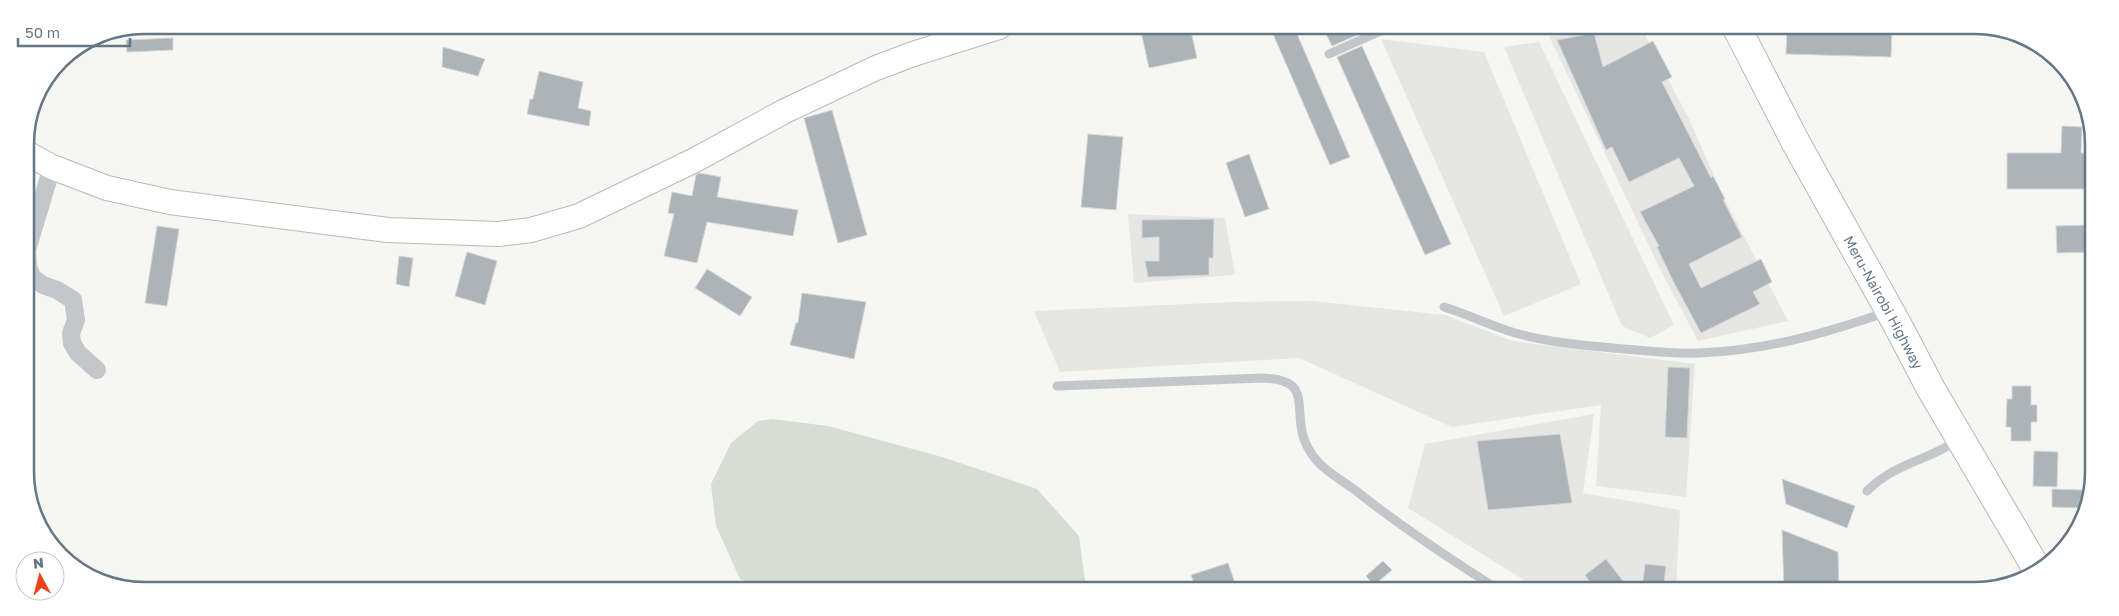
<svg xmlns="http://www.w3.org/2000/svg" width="2119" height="616" viewBox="0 0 2119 616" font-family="'Golos Text',sans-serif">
	<rect width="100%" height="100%" fill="#f6f6f2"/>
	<path fill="#e6e7e5" d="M 1642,29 L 1689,119 L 1724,198 L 1788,321 L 1698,341 L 1661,271 L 1549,36 Z
		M 1381,39 L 1484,52 L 1581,284 L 1504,316 Z
		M 1539,42 L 1674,325 L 1650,338 L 1622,326 L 1504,47 Z
		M 1128,214 L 1225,218 L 1235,275 L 1134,283 Z
		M 1312,301 L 1445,315 L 1513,341 L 1695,364 L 1686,497 L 1596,486 L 1601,405 L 1452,427 L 1299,358 L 1060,372 L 1034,311 L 1232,302 Z
		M 1594,414 L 1583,493 L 1680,510 L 1676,590 L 1540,590 L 1408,508 L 1425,444 Z"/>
	<path fill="#d7ddd2" d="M 772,419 L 828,426 L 942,457 L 1037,489 L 1079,536 L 1086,589 L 764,588 L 740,579 L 716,526 L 711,484 L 731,443 L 758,421 Z"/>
	<path fill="#acb4b9" stroke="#d7d7d4" d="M 1140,27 L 1190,27 L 1197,58 L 1149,68 Z
		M 1270,27 L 1294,27 L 1350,157 L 1330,165 Z
		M 1323,28 L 1353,28 L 1357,35 L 1332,46 Z
		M 1787,28 L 1892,31 L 1891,57 L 1786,54 Z
		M 1594,33 L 1603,67 L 1653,41 L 1672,77 L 1662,82 L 1711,178 L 1713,176 L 1725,199 L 1723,200 L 1742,237 L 1689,264 L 1701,288 L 1761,259 L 1772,282 L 1753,292 L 1760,304 L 1701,333 L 1672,279 L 1657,247 L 1659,246 L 1640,212 L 1694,186 L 1679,158 L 1629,182 L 1612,147 L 1606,150 L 1557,40 Z
		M 173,38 L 173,50 L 127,52 L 126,40 Z
		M 1362,46 L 1451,244 L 1425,255 L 1337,57 Z
		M 443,47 L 485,59 L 478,76 L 442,67 Z
		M 539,71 L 583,82 L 578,108 L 591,111 L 589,126 L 527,114 L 530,99 L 533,99 Z
		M 832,110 L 867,235 L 838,243 L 804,118 Z
		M 2062,126 L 2082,127 L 2081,153 L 2087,153 L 2088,189 L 2007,189 L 2007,153 L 2061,153 Z
		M 1088,134 L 1123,137 L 1116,210 L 1081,207 Z
		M 1249,154 L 1269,209 L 1245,217 L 1226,163 Z
		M 699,173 L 721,177 L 717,197 L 798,210 L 793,236 L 707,222 L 697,263 L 664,256 L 674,214 L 668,213 L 672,192 L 692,196 L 696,175 Z
		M 1214,219 L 1213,258 L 1209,258 L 1209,275 L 1148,277 L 1145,261 L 1159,261 L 1159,237 L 1142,238 L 1142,220 Z
		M 2090,225 L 2090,252 L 2057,253 L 2056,226 Z
		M 157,226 L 179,229 L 167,306 L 145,303 Z
		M 467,252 L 497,261 L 485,305 L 455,296 Z
		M 399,256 L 413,258 L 409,287 L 396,284 Z
		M 707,269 L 752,297 L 740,316 L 695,288 Z
		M 802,293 L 866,302 L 854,359 L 790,345 L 796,323 L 798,323 Z
		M 1668,367 L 1690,368 L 1687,438 L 1665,437 Z
		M 2012,386 L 2031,386 L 2031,405 L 2037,405 L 2037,422 L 2031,422 L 2031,441 L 2011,441 L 2011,427 L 2006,427 L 2007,399 L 2012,399 Z
		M 1560,434 L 1572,503 L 1488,510 L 1477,441 Z
		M 2034,451 L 2058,452 L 2057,487 L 2033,486 Z
		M 1782,479 L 1855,506 L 1847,528 L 1786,504 Z
		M 2052,489 L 2083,490 L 2082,508 L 2052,507 Z
		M 1782,530 L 1838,552 L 1839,590 L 1784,590 Z
		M 1606,559 L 1630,590 L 1596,590 L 1585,575 Z
		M 1383,561 L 1392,570 L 1374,585 L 1366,576 Z
		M 1228,563 L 1237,589 L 1196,589 L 1191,575 Z
		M 1645,564 L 1666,566 L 1663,590 L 1642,590 Z"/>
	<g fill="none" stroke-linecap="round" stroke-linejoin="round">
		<g stroke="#b5bbbf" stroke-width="26">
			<path id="secondary" d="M 25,152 L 52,167 L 107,188 L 170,202 L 388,230 L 498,234 L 531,230 L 579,216 L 695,160 L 785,111 L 876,68 L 913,54 L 999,27"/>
		</g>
		<g stroke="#b5b9bc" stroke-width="30">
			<g id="highway">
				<path id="s1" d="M 1737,28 L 1796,143 L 1897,324 L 1931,389 L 2038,571"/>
			</g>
		</g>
		<path stroke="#c3c7ca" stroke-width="9" d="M 1329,54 L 1383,30
			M 1444,307 C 1470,315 1493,327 1519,334 C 1552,343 1589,346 1624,349 C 1649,351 1674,354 1699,353 C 1765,351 1826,333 1887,312
			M 1057,386 L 1262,378 C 1308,379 1296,400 1302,432 C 1304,442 1311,455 1318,462 C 1328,473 1343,481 1355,490 C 1400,526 1450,559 1499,590
			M 1867,491 C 1895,463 1927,461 1958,440"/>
		<path stroke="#c3c7ca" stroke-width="18" d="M 52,167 L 27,250 L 28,266 L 32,277 L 43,285 L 57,290 L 73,300 L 76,320 L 71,333 L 72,343 L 78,353 L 97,370"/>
		<use href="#secondary" stroke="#fff" stroke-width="24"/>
		<use href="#highway" stroke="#fff" stroke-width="28"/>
	</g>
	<g text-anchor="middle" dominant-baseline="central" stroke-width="5" stroke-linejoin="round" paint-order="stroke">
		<g font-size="14" fill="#637785" stroke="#fff">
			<text stroke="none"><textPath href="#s1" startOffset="311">Meru-Nairobi Highway</textPath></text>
		</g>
	</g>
	<path d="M0 0H2119V616H0ZM144 34H1975A110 110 0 0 1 2085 144V472A110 110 0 0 1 1975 582H144A110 110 0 0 1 34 472V144A110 110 0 0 1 144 34Z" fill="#fff" fill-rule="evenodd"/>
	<path fill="none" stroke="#637785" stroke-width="2.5" d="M144 34H1975A110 110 0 0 1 2085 144V472A110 110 0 0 1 1975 582H144A110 110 0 0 1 34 472V144A110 110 0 0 1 144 34Z"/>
	<g transform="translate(40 576) rotate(353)"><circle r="24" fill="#ffffff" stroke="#c1c9ce"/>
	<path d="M0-4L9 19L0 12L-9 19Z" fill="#ee421a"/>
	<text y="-8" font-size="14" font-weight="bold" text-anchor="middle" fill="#637785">N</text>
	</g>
	<path d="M18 38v8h112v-8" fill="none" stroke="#637785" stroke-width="2.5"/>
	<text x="25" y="38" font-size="15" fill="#637785" stroke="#ffffff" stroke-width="4" paint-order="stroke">50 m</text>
</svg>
